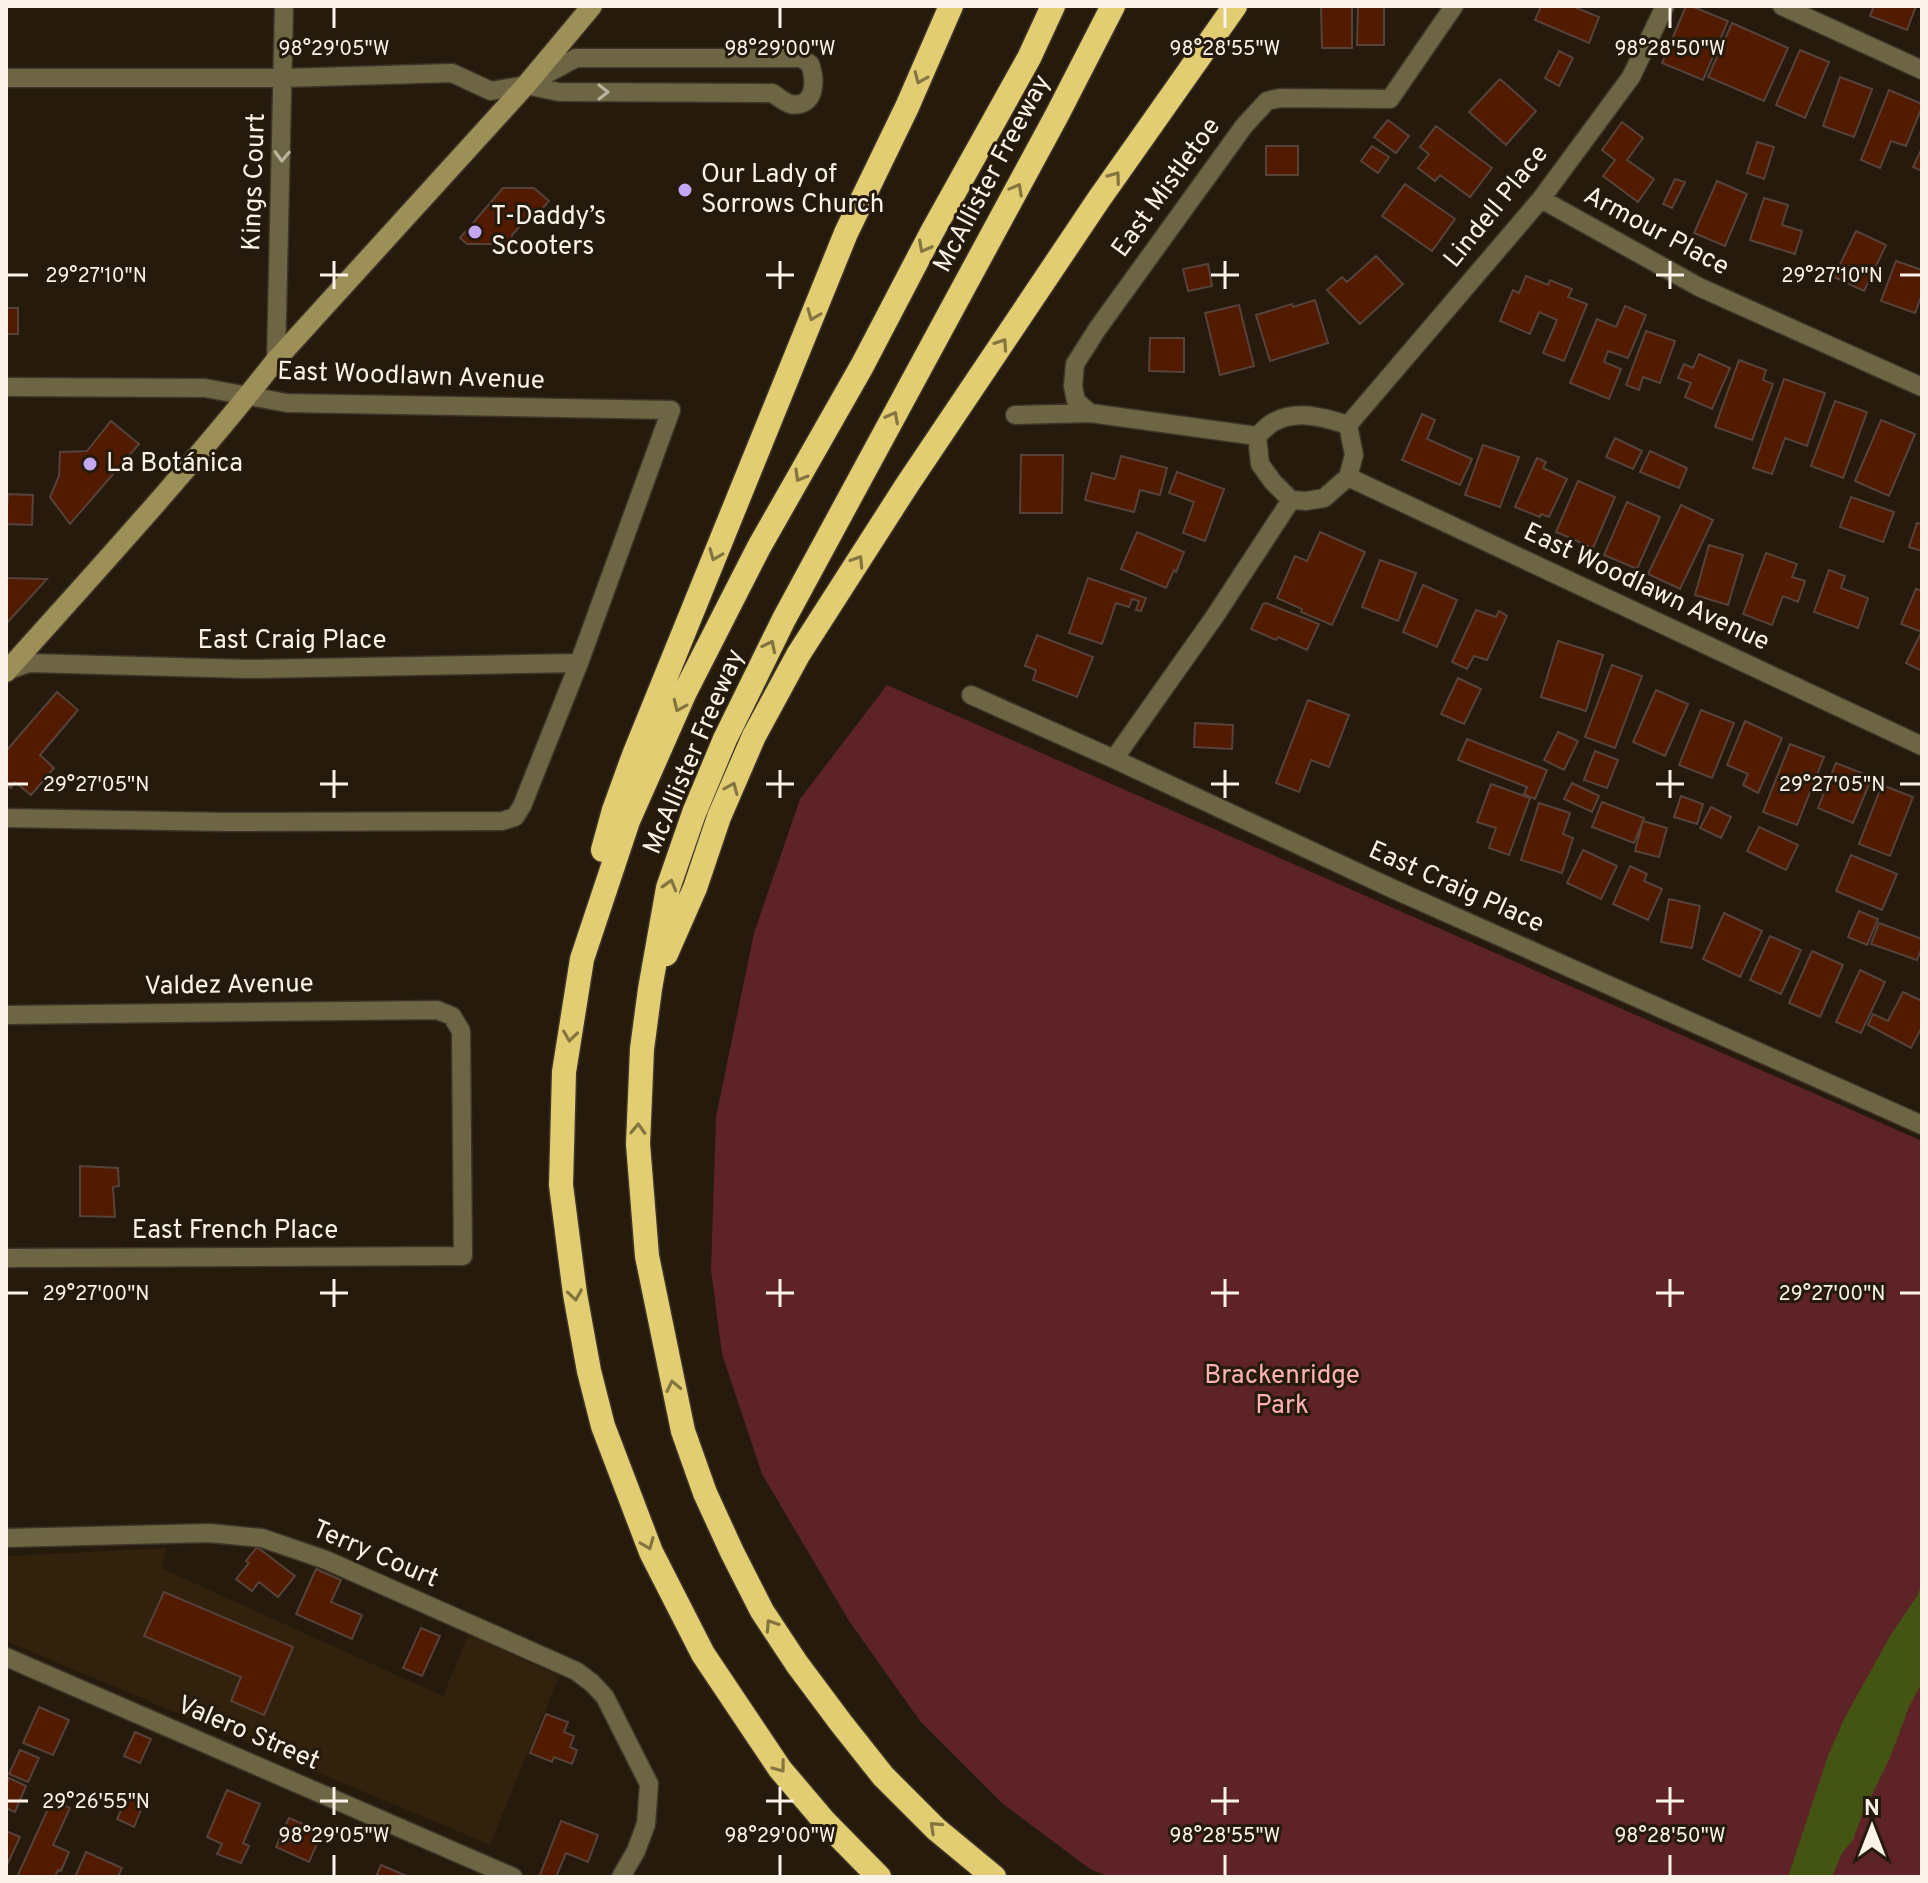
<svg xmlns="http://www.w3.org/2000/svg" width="1928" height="1883" viewBox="0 0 1928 1883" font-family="Overpass,sans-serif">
	<rect width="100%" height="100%" fill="#251a0c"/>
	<path fill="#31210d" d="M 167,1548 L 161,1568 L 443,1696 L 468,1635 L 559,1676 L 490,1845 L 6,1641 L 6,1556 Z"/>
	<path fill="#5d2327" d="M 887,685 L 1922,1141 L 1922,1877 L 1110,1877 L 1090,1869 L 1003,1804 L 920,1721 L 849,1621 L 762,1474 L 722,1354 L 711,1270 L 716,1117 L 754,933 L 800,799 Z"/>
	<path fill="#445513" d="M 1922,1583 L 1922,1682 L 1909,1707 L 1889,1760 L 1862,1815 L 1853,1840 L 1842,1853 L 1832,1877 L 1788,1877 L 1828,1756 L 1844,1719 L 1890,1636 L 1917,1596 Z"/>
	<path fill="#521b00" stroke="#56423a" stroke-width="2" d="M 1358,6 L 1384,6 L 1384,45 L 1357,45 Z
		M 1541,6 L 1572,6 L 1599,17 L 1589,43 L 1535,20 Z
		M 1686,6 L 1691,6 L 1728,21 L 1703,80 L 1662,63 Z
		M 1874,6 L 1916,6 L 1907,30 L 1870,16 Z
		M 1321,7 L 1352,7 L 1352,48 L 1322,48 Z
		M 1732,23 L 1788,48 L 1764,101 L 1708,77 Z
		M 1800,50 L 1829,62 L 1805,118 L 1776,105 Z
		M 1559,51 L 1573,58 L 1559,86 L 1545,78 Z
		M 1840,77 L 1872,89 L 1854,137 L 1823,126 Z
		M 1500,79 L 1536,111 L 1506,145 L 1469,112 Z
		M 1889,90 L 1922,104 L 1922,107 L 1906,146 L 1891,141 L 1880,168 L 1861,160 Z
		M 1388,120 L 1409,136 L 1396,153 L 1374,137 Z
		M 1622,122 L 1643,138 L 1627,160 L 1654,179 L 1638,202 L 1603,176 L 1615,160 L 1602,150 Z
		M 1436,126 L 1492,168 L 1470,197 L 1440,175 L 1435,181 L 1418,168 L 1429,154 L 1420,147 Z
		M 1757,142 L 1774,147 L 1764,179 L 1747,173 Z
		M 1266,146 L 1298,146 L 1298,175 L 1266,175 Z
		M 1372,146 L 1389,157 L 1378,173 L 1361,161 Z
		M 1922,148 L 1922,171 L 1913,167 Z
		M 1675,179 L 1685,182 L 1672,208 L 1663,204 Z
		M 1717,181 L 1747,194 L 1725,246 L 1694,233 Z
		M 1405,184 L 1455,219 L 1432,251 L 1382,216 Z
		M 503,188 L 534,188 L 549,201 L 541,210 L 534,210 L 512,235 L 512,244 L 467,244 L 460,238 Z
		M 1764,198 L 1788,205 L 1782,225 L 1802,231 L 1795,254 L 1750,240 Z
		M 1856,231 L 1886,245 L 1864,291 L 1834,277 Z
		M 1376,256 L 1403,284 L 1360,324 L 1327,290 L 1342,277 L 1347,282 Z
		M 1896,261 L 1922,270 L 1922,294 L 1915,313 L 1881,301 Z
		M 1208,264 L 1212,286 L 1188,291 L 1183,269 Z
		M 1526,276 L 1548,285 L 1550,280 L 1572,289 L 1568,297 L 1587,304 L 1564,361 L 1543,353 L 1557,320 L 1539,312 L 1530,334 L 1500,321 L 1513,290 L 1519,293 Z
		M 1315,300 L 1328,343 L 1270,361 L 1256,315 L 1292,304 L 1293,307 Z
		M 1239,305 L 1254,366 L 1220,375 L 1205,313 Z
		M 1625,306 L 1646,315 L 1628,358 L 1608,351 L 1604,362 L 1621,369 L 1609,399 L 1570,383 L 1597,319 L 1616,327 Z
		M 6,308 L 18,308 L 18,334 L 6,334 Z
		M 1646,331 L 1675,341 L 1660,383 L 1643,377 L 1639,390 L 1626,385 Z
		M 1150,338 L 1184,338 L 1184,372 L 1149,371 Z
		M 1699,354 L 1730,368 L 1712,409 L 1685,397 L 1691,383 L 1678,378 L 1684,364 L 1693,368 Z
		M 1739,360 L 1766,370 L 1763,380 L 1773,384 L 1752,440 L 1715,427 Z
		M 1784,379 L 1825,393 L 1807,446 L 1785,438 L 1772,474 L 1753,468 Z
		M 1835,401 L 1867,412 L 1843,478 L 1811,466 Z
		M 1422,414 L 1435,420 L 1427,439 L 1472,459 L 1460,485 L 1402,460 Z
		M 1881,420 L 1915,434 L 1889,496 L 1855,481 Z
		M 111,421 L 139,444 L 70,524 L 50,497 L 59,476 L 60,452 L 87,451 Z
		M 1615,438 L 1642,451 L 1633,469 L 1606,457 Z
		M 1483,445 L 1519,457 L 1500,507 L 1465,495 Z
		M 1650,451 L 1687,468 L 1679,488 L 1640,472 Z
		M 1021,455 L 1063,455 L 1062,513 L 1020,513 Z
		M 1121,456 L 1167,468 L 1160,495 L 1140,490 L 1134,512 L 1085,500 L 1092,473 L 1115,479 Z
		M 1537,458 L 1546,462 L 1543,468 L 1567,479 L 1549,517 L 1541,514 L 1540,517 L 1515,507 Z
		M 1177,472 L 1224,489 L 1205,541 L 1183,533 L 1194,502 L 1169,493 Z
		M 1578,481 L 1615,497 L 1593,548 L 1556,532 Z
		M 8,494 L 33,495 L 32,525 L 6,524 Z
		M 1851,497 L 1894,512 L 1883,542 L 1840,527 Z
		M 1627,502 L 1660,517 L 1637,569 L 1604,555 Z
		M 1681,505 L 1713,520 L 1680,589 L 1648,574 Z
		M 1917,523 L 1922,524 L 1922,551 L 1909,547 Z
		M 1137,532 L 1184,552 L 1176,572 L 1174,570 L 1166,588 L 1121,569 Z
		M 1320,532 L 1365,552 L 1332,625 L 1301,612 L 1302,609 L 1277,598 L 1295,556 L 1307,561 Z
		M 1709,545 L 1743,555 L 1728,605 L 1695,595 Z
		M 1766,553 L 1797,564 L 1792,577 L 1805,581 L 1798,602 L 1783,596 L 1772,625 L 1743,614 Z
		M 1380,560 L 1416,573 L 1398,621 L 1362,607 Z
		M 1829,570 L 1845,576 L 1841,588 L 1868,598 L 1858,628 L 1814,612 Z
		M 6,578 L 47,579 L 6,624 Z
		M 1088,578 L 1146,598 L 1141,611 L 1136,610 L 1139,601 L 1132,599 L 1129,607 L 1116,603 L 1102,644 L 1069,633 Z
		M 1423,585 L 1457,600 L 1437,647 L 1403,632 Z
		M 1916,589 L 1922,591 L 1922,632 L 1901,624 Z
		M 1266,603 L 1319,624 L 1307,650 L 1278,637 L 1276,640 L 1251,629 L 1263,604 Z
		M 1476,610 L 1496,617 L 1499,611 L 1507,616 L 1487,660 L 1474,656 L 1467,669 L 1452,662 Z
		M 1921,633 L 1922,634 L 1922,671 L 1906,663 Z
		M 1037,635 L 1093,657 L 1077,697 L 1033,680 L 1036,670 L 1025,666 Z
		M 1558,641 L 1603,655 L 1586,711 L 1541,697 Z
		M 1612,665 L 1642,676 L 1615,748 L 1585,737 Z
		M 1458,678 L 1481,689 L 1464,724 L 1441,714 Z
		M 1656,690 L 1688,704 L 1665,756 L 1633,742 Z
		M 57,692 L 78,710 L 40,755 L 54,768 L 31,795 L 15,782 L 11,788 L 6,784 L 6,751 Z
		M 1308,700 L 1349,715 L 1329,767 L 1311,760 L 1299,792 L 1276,783 Z
		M 1701,710 L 1734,723 L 1712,778 L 1679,765 Z
		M 1745,721 L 1782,738 L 1758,793 L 1743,785 L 1748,774 L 1727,765 Z
		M 1195,723 L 1233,725 L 1232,749 L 1194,747 Z
		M 1558,732 L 1578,741 L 1564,770 L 1544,760 Z
		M 1467,739 L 1547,770 L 1535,799 L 1524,794 L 1527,787 L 1458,760 Z
		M 1790,744 L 1824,757 L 1797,825 L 1763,812 Z
		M 1595,751 L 1618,760 L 1607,788 L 1584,780 Z
		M 1836,763 L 1872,777 L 1853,823 L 1818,808 Z
		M 1572,783 L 1599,796 L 1592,812 L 1564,799 Z
		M 1491,784 L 1530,798 L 1509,855 L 1489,848 L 1496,828 L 1477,822 Z
		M 1882,785 L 1913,797 L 1890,856 L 1859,844 Z
		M 1681,796 L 1703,804 L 1697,824 L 1674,817 Z
		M 1602,802 L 1644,818 L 1634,843 L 1592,827 Z
		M 1539,803 L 1570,813 L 1563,834 L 1573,838 L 1562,873 L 1521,860 Z
		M 1711,807 L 1731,817 L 1721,838 L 1700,828 Z
		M 1643,821 L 1667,828 L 1659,857 L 1635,851 Z
		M 1759,827 L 1798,845 L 1786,870 L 1747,851 Z
		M 1583,850 L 1617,866 L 1601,899 L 1567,883 Z
		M 1851,855 L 1897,874 L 1882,910 L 1836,891 Z
		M 1630,866 L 1647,874 L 1644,881 L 1662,889 L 1648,920 L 1613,904 Z
		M 1669,899 L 1700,906 L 1692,948 L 1661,942 Z
		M 1859,911 L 1878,919 L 1867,945 L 1848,937 Z
		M 1724,913 L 1762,931 L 1740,977 L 1703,959 Z
		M 1879,923 L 1922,939 L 1922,947 L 1917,960 L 1871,944 Z
		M 1770,936 L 1801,950 L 1781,994 L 1750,980 Z
		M 1812,951 L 1843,965 L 1820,1017 L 1789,1003 Z
		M 1860,970 L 1885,982 L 1861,1033 L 1836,1022 Z
		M 1903,992 L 1922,1001 L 1922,1027 L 1911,1048 L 1868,1025 L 1873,1014 L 1888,1021 Z
		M 80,1166 L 118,1168 L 119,1186 L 113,1187 L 115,1217 L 80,1216 Z
		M 257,1547 L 295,1576 L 278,1597 L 259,1582 L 252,1591 L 236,1579 L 249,1563 L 246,1561 Z
		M 316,1569 L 341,1580 L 331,1602 L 362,1615 L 352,1639 L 296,1614 Z
		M 164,1592 L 293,1647 L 264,1715 L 231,1701 L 241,1677 L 144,1636 Z
		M 421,1628 L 440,1636 L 422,1676 L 403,1668 Z
		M 39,1707 L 69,1720 L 53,1755 L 23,1743 Z
		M 546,1714 L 568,1722 L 564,1732 L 574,1736 L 570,1747 L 577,1750 L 572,1764 L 554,1757 L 552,1762 L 530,1753 Z
		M 135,1732 L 151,1739 L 140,1763 L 124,1756 Z
		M 20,1750 L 39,1758 L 28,1782 L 9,1774 Z
		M 9,1778 L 26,1786 L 15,1812 L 6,1808 L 6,1785 Z
		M 227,1790 L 260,1804 L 243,1843 L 249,1846 L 241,1863 L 217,1854 L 222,1844 L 207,1837 Z
		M 128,1795 L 144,1802 L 134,1827 L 117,1819 Z
		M 52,1800 L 70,1808 L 53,1845 L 69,1852 L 61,1871 L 58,1870 L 55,1877 L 17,1877 Z
		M 289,1818 L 322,1832 L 309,1862 L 276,1847 Z
		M 561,1821 L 598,1835 L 588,1862 L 566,1853 L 556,1877 L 546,1877 L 540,1875 Z
		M 6,1831 L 20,1837 L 6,1867 Z
		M 86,1852 L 122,1868 L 118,1877 L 75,1877 Z
		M 381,1865 L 409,1877 L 376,1877 Z"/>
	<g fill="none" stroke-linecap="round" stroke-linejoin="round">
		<g stroke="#3f3427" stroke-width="21">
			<path id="street" d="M 1782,6 L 1922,70
				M 6,78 L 284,78 L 452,73 L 491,91 L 526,85 L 576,58 L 801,58 L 810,64 C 816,81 816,108 790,104 C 784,102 777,96 772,93 L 559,92 L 526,85
				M 1541,199 L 1699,287 L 1922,387
				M 276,360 L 284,6
				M 6,387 L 205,388 L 287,403 L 671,410 L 579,663 L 522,806 L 515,817 L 502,821 L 227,822 L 6,818
				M 1090,413 L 1076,401 L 1073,386 L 1075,364 L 1098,328 L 1244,126 L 1267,101 L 1280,98 L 1390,99 L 1454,6
				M 1015,415 L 1090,413 L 1257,436 C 1262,432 1267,426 1272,423 C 1296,409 1323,417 1348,425 L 1354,455 L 1348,477 L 1324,498 L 1306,501 L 1291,500 L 1273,482 L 1260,464 L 1257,436
				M 1348,425 L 1541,199 L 1631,77 L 1665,6
				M 1348,477 L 1922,746
				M 6,671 L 29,663 L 248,669 L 579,663
				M 971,695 L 1114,759 L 1391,888 L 1922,1125
				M 1114,759 L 1215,616 L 1291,500
				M 6,1015 L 437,1010 L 452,1016 L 461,1031 L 463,1256 L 6,1258
				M 6,1538 L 209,1533 L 262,1538 L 326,1560 L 576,1671 L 592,1683 L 605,1697 L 649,1784 L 646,1824 L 636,1851 L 621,1877
				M 6,1657 L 513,1877"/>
		</g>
		<g stroke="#3f3427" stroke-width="23">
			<path id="secondary" d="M 6,672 C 98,569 191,468 276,360 L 526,85 L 592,6"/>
		</g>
		<g stroke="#3f3427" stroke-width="27">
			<path id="highway" d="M 603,850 L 614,810 L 634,755 L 846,233 L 907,107 L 951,6
				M 666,954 L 695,888 L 719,817 L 754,736 L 798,655 L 907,485 L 1099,199 L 1235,6
				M 879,1877 L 825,1822 L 780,1769 L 703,1654 L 651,1552 L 603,1426 L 589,1371 L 575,1294 L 561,1185 L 564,1072 L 582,959 L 628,821 L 685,692 L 759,547 L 862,366 L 932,232 L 1029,58 L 1053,6
				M 994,1877 L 936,1829 L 883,1776 L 841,1723 L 797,1664 L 762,1611 L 732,1552 L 705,1493 L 683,1431 L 647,1256 L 638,1144 L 642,1049 L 650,989 L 668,888 L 694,813 L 725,739 L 784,619 L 1057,115 L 1113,6"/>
		</g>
		<use href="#street" stroke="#6d6543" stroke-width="18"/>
		<use href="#secondary" stroke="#9c8f57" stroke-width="20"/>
		<use href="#highway" stroke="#e2cd72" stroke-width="24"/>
	</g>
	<defs><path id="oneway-chevron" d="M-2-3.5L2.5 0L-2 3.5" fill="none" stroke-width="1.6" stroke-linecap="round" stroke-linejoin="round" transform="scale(2)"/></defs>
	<g stroke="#84743f">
		<use href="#oneway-chevron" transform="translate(920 78) rotate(113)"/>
		<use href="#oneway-chevron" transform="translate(1115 177) rotate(-54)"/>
		<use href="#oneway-chevron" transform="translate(1017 189) rotate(-61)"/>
		<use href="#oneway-chevron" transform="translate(924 247) rotate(118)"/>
		<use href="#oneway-chevron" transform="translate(813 315) rotate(112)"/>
		<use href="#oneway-chevron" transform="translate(1002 344) rotate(-56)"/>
		<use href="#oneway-chevron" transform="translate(893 417) rotate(-62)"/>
		<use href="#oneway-chevron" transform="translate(800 476) rotate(120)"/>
		<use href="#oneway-chevron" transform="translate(715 555) rotate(112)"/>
		<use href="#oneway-chevron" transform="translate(858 561) rotate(-57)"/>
		<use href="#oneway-chevron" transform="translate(770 646) rotate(-64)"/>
		<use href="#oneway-chevron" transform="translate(679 706) rotate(114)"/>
		<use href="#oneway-chevron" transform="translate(732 788) rotate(-67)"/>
		<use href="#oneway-chevron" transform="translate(670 885) rotate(-74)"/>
		<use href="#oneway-chevron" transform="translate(570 1036) rotate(98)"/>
		<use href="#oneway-chevron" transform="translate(638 1129) rotate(-88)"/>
		<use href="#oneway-chevron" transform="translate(575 1295) rotate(81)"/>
		<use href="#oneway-chevron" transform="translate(673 1386) rotate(-102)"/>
		<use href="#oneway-chevron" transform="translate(648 1544) rotate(68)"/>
		<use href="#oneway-chevron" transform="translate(771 1625) rotate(-123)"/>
		<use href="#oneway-chevron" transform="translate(780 1767) rotate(53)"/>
		<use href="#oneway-chevron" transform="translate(935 1827) rotate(-137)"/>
	</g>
	<g stroke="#bbb39e">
		<use href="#oneway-chevron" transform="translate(603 92)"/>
		<use href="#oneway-chevron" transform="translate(282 156) rotate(92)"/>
	</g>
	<path fill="none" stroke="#fbf2e9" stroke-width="3" d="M 334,8 L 334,28M 780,8 L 780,28M 1225,8 L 1225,28M 1670,8 L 1670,28M 334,261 L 334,289M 780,261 L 780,289M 1225,261 L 1225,289M 1670,261 L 1670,289M 8,275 L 28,275M 320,275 L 348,275M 766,275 L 794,275M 1211,275 L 1239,275M 1656,275 L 1684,275M 1900,275 L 1920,275M 334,770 L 334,798M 780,770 L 780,798M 1225,770 L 1225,798M 1670,770 L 1670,798M 8,784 L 28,784M 320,784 L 348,784M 766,784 L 794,784M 1211,784 L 1239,784M 1656,784 L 1684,784M 1900,784 L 1920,784M 334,1279 L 334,1307M 780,1279 L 780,1307M 1225,1279 L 1225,1307M 1670,1279 L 1670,1307M 8,1293 L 28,1293M 320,1293 L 348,1293M 766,1293 L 794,1293M 1211,1293 L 1239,1293M 1656,1293 L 1684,1293M 1900,1293 L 1920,1293M 334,1787 L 334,1815M 780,1787 L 780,1815M 1225,1787 L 1225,1815M 1670,1787 L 1670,1815M 8,1801 L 28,1801M 320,1801 L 348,1801M 766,1801 L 794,1801M 1211,1801 L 1239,1801M 1656,1801 L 1684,1801M 334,1855 L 334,1875M 780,1855 L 780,1875M 1225,1855 L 1225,1875M 1670,1855 L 1670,1875"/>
	<g fill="#c3a7f2" stroke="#251a0c" stroke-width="3">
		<circle cx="685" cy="190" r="8"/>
		<circle cx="475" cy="232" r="8"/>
		<circle cx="90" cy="464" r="8"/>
	</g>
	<g text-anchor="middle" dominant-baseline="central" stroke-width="6" stroke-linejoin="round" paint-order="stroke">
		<g font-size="26" fill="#fbf2e9" stroke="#251a0c">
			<text transform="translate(993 174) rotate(-62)">McAllister Freeway</text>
			<text transform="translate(255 182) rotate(-88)">Kings Court</text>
			<text transform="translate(1167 188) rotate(-54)">East Mistletoe</text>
			<text transform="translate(1497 207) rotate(-51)">Lindell Place</text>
			<text transform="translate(1656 232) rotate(28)">Armour Place</text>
			<text transform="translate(411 377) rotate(2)">East Woodlawn Avenue</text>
			<text transform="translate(1646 588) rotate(25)">East Woodlawn Avenue</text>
			<text x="292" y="641">East Craig Place</text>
			<text transform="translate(695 752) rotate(-67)">McAllister Freeway</text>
			<text transform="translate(1456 888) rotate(24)">East Craig Place</text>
			<text transform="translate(229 986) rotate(-1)">Valdez Avenue</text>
			<text x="235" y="1231">East French Place</text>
			<text transform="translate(375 1555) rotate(23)">Terry Court</text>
			<text transform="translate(248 1734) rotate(23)">Valero Street</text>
		</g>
		<g font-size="26" fill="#fbf2e9" stroke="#251a0c" text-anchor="start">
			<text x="701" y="175">Our Lady of<tspan x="701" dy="30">Sorrows Church</tspan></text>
			<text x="491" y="217">T-Daddy’s<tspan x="491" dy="30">Scooters</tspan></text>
			<text x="106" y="464">La Botánica</text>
		</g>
		<g font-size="26" fill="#fdb3b3" stroke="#251a0c">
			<text x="1282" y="1376">Brackenridge<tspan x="1282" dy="30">Park</tspan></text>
		</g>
	</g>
	<g font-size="20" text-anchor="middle" fill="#fbf2e9" stroke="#251a0c" stroke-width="6" stroke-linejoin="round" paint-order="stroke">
		<text x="334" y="55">98°29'05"W</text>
		<text x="780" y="55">98°29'00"W</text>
		<text x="1225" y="55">98°28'55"W</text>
		<text x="1670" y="55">98°28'50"W</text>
		<text x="96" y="282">29°27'10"N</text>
		<text x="1832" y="282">29°27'10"N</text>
		<text x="96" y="791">29°27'05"N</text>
		<text x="1832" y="791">29°27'05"N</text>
		<text x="96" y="1300">29°27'00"N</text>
		<text x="1832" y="1300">29°27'00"N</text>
		<text x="96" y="1808">29°26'55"N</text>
		<text x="334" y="1842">98°29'05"W</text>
		<text x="780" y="1842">98°29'00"W</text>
		<text x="1225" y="1842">98°28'55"W</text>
		<text x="1670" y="1842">98°28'50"W</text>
	</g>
	<rect width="1928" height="1883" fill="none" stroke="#fbf2e9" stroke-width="16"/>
	<g transform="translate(1872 1827)" stroke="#251a0c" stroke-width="6" paint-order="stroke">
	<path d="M0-6L14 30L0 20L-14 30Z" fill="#fbf2e9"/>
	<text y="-12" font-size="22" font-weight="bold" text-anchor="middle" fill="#fbf2e9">N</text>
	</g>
</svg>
